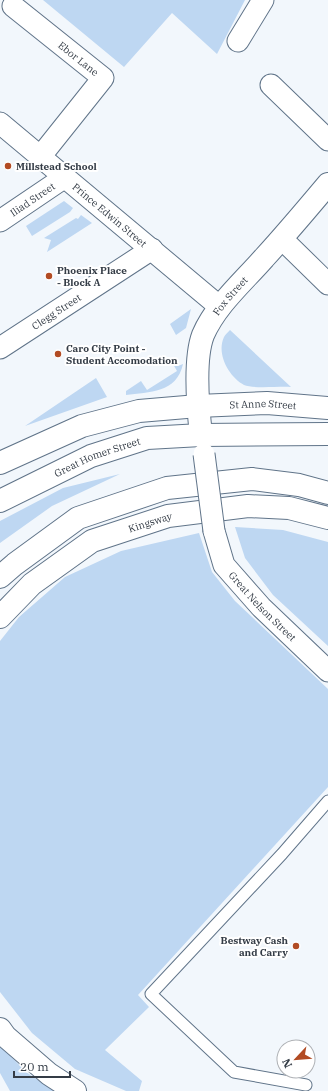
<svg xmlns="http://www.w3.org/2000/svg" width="328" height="1091" viewBox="0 0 328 1091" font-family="'IBM Plex Serif',serif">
	<rect width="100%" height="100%" fill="#f2f7fc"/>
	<path fill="#bed7f2" d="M 43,0 L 245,0 L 217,54 L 172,13 L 124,67 Z
		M 64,201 L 73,208 L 70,212 L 32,236 L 26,226 Z
		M 81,215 L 92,223 L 47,252 L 51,240 L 44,238 L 76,218 L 78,219 Z
		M 191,309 L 186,328 L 176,335 L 170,324 Z
		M 230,330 L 291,387 C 280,386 253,389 244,385 C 229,377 216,354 224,337 C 225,335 228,332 230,330 Z
		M 173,364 L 178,366 L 183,364 C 177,393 149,392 126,395 L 126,391 L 141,381 L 147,390 L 177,371 Z
		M 96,378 L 107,397 L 25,426 Z
		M 120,474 L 52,506 L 0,543 L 0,521 L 63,488 Z
		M 235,527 L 283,530 L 328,542 L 328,646 L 273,595 L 245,558 Z
		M 199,533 L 212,572 L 235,601 L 328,689 L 328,787 L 138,995 L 149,1007 L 105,1050 L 142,1081 L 139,1091 L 126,1091 L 75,1069 L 32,1033 L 0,992 L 0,641 L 19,617 L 65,577 L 121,551 Z
		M 0,1045 L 26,1072 L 54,1091 L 10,1091 L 0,1073 Z"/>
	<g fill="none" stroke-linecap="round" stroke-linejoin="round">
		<g stroke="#607489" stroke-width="13">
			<path id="service" d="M 306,1085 L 234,1072 L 151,994 L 282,854 L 328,801"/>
		</g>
		<g stroke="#607489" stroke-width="23">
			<g id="minor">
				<path id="s1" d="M 13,6 L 103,78 L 40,157"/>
				<path d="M 238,41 L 263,0"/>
				<path d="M 271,85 L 328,140"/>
				<path id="s2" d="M 0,123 L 220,307"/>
				<path id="s3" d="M 0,221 L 65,177"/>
				<path d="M 282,239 L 328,284"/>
				<path id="s4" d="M 0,348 L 152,249"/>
				<path id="s5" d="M 214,531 L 224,565 L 261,607 L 328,671"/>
			</g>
		</g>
		<g stroke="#607489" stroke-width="24">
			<g id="tertiary">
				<path d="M 0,463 L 82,426 L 139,411 L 198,406"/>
				<path id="s6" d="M 0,501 L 91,456 L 147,438 L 201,435 C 198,408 194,359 203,335 C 216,305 243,282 264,258 C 286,234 307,209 328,184"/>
			</g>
		</g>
		<g stroke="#607489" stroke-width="24">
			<g id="secondary">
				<path id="s7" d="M 198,406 L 267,403 L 328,408"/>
				<path d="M 201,435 L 328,434"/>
			</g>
		</g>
		<g stroke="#607489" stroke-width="24">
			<g id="trunk">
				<path d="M 0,577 L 15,564 L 78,518 L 167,488 L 252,479 L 299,485 L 328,493"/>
				<path id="s8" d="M 0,617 L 32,584 L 92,541 L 168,516 L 248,506 L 289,508 L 328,518"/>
				<path d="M 0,1029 L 5,1036 L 49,1074 L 75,1091"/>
			</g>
		</g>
		<use href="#service" stroke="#fff" stroke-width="11"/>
		<use href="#minor" stroke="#fff" stroke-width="21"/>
		<use href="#tertiary" stroke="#fff" stroke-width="22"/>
		<use href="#secondary" stroke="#fff" stroke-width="22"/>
		<use href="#trunk" stroke="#fff" stroke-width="22"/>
		<g stroke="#607489" stroke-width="23" stroke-linecap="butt">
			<path id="minor-bridge" d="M 204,454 L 214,531"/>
		</g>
		<use href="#minor-bridge" stroke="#fff" stroke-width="21"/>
	</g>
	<g fill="#b24b23" stroke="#fff" stroke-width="1.5">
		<circle cx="8" cy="166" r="4"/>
		<circle cx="49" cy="276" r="4"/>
		<circle cx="58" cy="354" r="4"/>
		<circle cx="296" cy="946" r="4"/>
	</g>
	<g text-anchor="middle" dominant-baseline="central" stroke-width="4" stroke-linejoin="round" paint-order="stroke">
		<g font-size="10" fill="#343c46" stroke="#fff">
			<text stroke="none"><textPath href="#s1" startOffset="84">Ebor Lane</textPath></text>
			<text stroke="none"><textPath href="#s3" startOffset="39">Iliad Street</textPath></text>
			<text stroke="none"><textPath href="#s2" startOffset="143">Prince Edwin Street</textPath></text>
			<text stroke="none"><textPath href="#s6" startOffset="363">Fox Street</textPath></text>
			<text stroke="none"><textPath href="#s4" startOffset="67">Clegg Street</textPath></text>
			<text stroke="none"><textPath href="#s7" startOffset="65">St Anne Street</textPath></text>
			<text stroke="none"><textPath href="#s6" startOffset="107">Great Homer Street</textPath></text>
			<text stroke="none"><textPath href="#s8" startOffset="181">Kingsway</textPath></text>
			<text stroke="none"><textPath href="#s5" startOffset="92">Great Nelson Street</textPath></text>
		</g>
		<g font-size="10" font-weight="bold" fill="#343c46" stroke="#fff" text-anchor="start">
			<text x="16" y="166">Millstead School</text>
			<text x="57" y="270">Phoenix Place<tspan x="57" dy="12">- Block A</tspan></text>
			<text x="66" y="348">Caro City Point -<tspan x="66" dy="12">Student Accomodation</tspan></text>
			<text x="288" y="940" text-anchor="end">Bestway Cash<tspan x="288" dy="12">and Carry</tspan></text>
		</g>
	</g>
	<g transform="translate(296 1059) rotate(244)"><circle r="19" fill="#ffffff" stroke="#aeb1b5"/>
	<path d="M0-3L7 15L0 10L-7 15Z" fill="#b24b23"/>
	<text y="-6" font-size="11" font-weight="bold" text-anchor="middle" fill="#343c46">N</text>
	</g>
	<path d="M14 1071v6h56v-6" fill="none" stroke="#343c46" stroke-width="2"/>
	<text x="20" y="1071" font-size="12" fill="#343c46" stroke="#ffffff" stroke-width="3" paint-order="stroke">20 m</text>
</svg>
